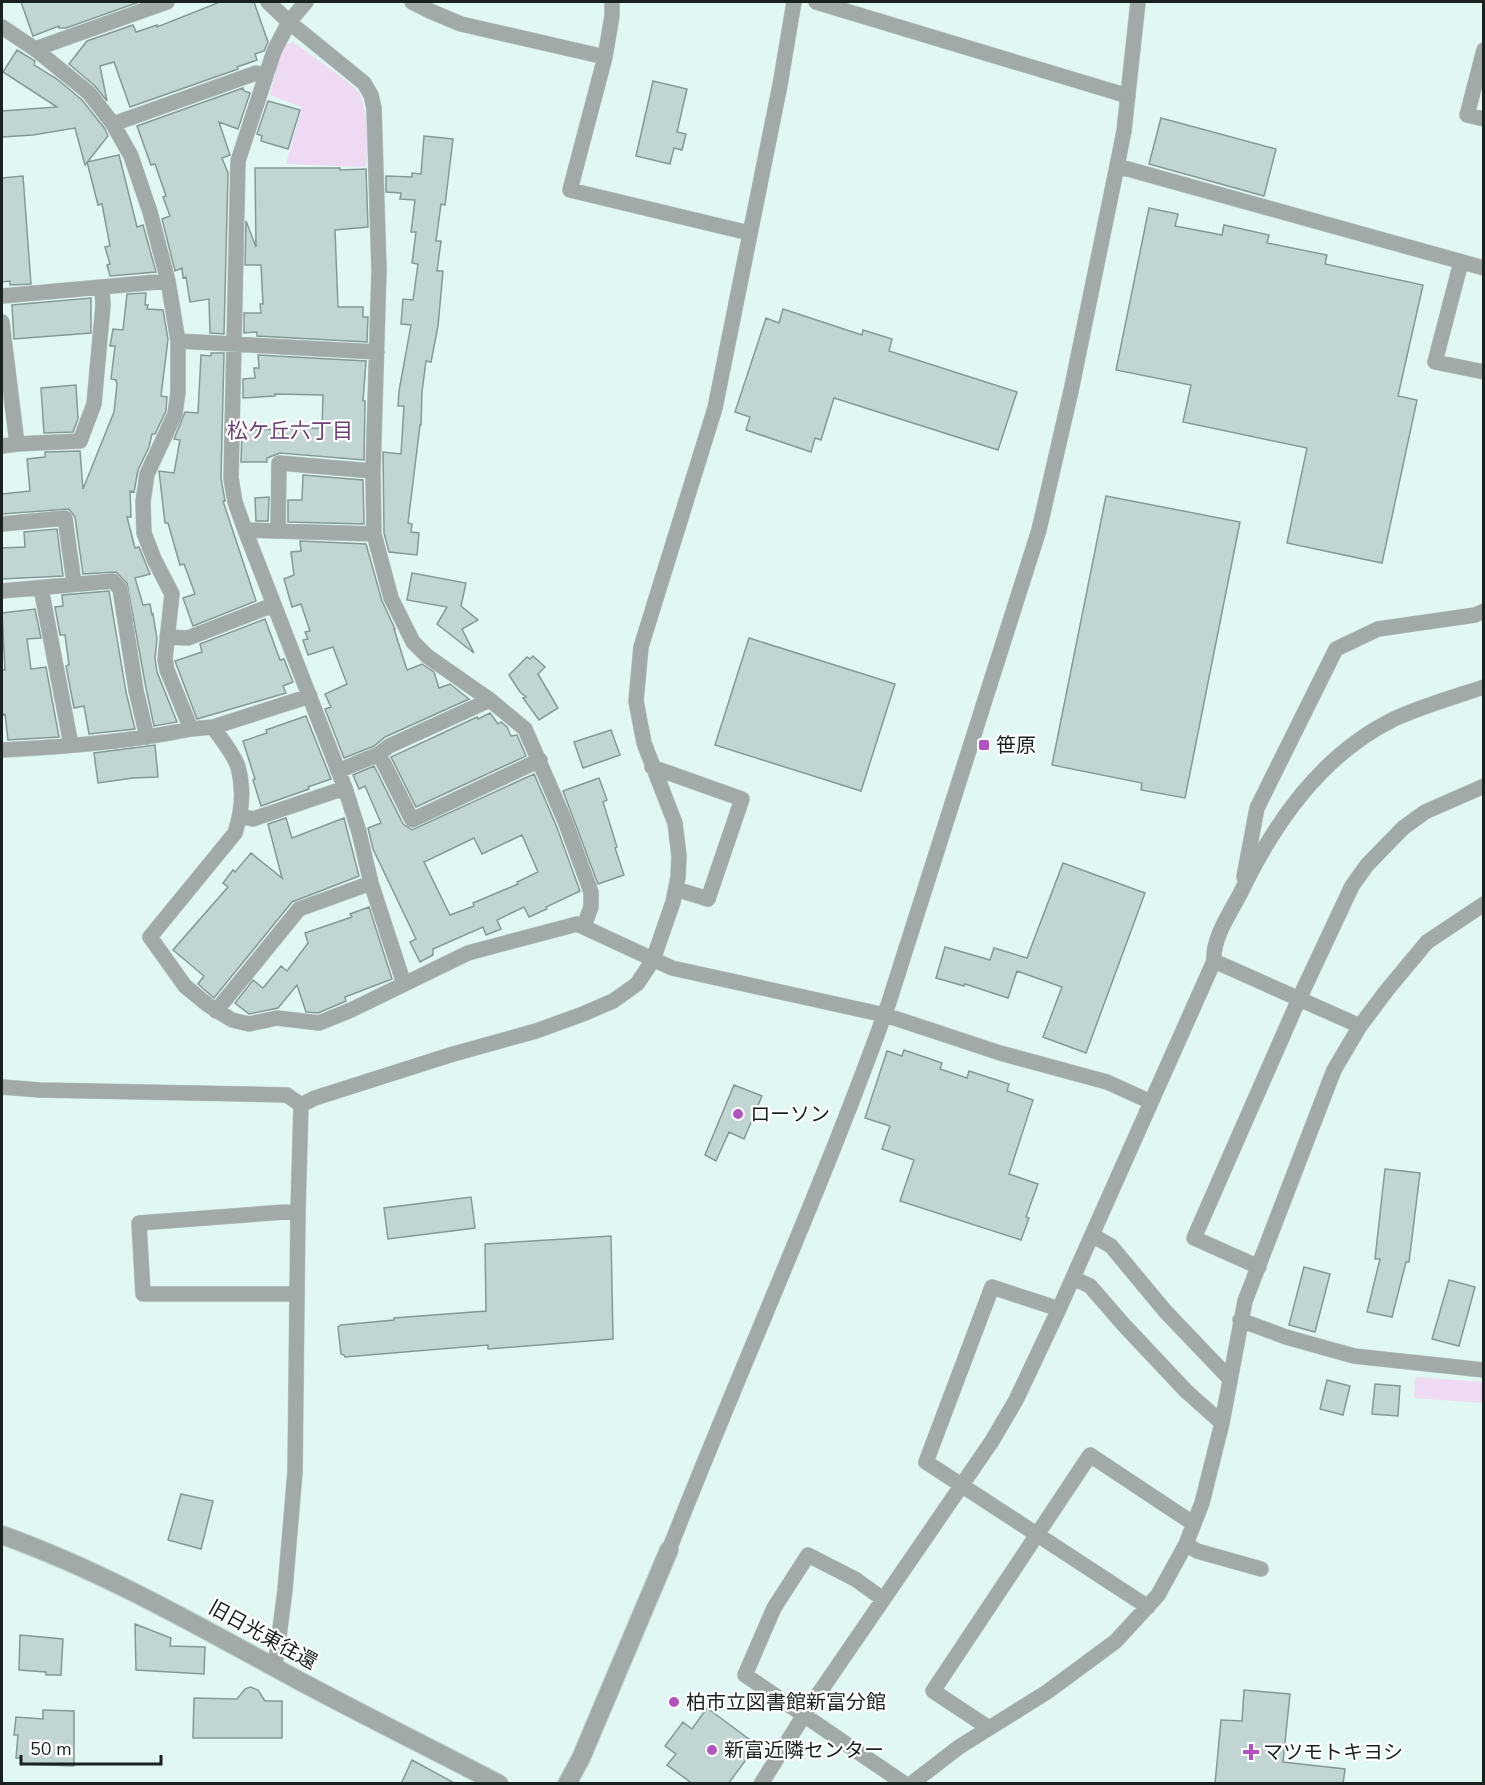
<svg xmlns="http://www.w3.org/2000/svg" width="1485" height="1785" viewBox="0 0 1485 1785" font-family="'Nunito Sans','Noto Sans JP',sans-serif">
	<rect width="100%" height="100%" fill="#e1f7f4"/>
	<path fill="#eedaf2" d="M 293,42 C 303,50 355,85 359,93 C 369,115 367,143 366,167 L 286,164 L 302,107 L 270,95 L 281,50 L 286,44 Z
		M 1415,1377 L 1483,1382 L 1483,1403 L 1414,1398 Z"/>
	<path fill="#c1d6d3" stroke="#859997" stroke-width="1.5" fill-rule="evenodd" d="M 21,2 L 139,2 L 66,28 L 59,28 L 59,26 L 33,36 Z
		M 220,2 L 254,2 L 268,42 L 264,51 L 255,54 L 257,60 L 237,67 L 238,69 L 130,107 L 114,62 L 100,66 L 107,101 L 95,86 L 69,64 L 87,41 L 133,25 L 136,32 L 157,25 L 157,27 Z
		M 17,50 L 35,61 L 34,65 L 57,79 L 82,100 L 105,129 L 108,136 L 85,165 L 75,128 L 33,135 L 2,137 L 2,111 L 57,107 L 3,72 Z
		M 653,81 L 687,89 L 677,132 L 686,134 L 682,150 L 674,148 L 670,164 L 636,156 Z
		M 243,88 L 244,91 L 250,93 L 238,129 L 219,122 L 230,155 L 222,158 L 228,173 L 224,334 L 210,333 L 209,299 L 190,302 L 186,277 L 183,278 L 182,268 L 175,271 L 162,219 L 170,216 L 163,197 L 166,196 L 155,164 L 151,165 L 137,126 Z
		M 268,101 L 300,110 L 288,149 L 261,141 L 262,136 L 257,134 Z
		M 1161,118 L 1276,149 L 1264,196 L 1149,164 Z
		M 424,136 L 453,139 L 445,205 L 441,204 L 436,241 L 441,241 L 437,271 L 443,271 L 438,326 L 431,362 L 426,361 L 422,392 L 421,425 L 420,425 L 408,523 L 412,524 L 411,532 L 419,533 L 417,555 L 389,552 L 384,533 L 383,452 L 401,454 L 404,406 L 398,406 L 399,391 L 411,325 L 401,324 L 403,299 L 413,300 L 418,264 L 412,263 L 416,232 L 411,232 L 415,200 L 400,199 L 401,193 L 386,192 L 386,176 L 412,177 L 412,173 L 421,174 Z
		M 119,155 L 137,227 L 143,225 L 156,272 L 110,276 L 107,265 L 110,264 L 105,247 L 110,246 L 102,204 L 98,205 L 87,162 Z
		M 255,168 L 340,168 L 340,170 L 366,169 L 368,227 L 335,230 L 338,307 L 363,307 L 363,317 L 368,317 L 367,342 L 257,336 L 257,332 L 244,333 L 244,313 L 261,313 L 260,304 L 263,304 L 261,265 L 245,265 L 246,221 L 256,247 Z
		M 23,176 L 31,284 L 10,285 L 10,281 L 2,282 L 2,178 Z
		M 1149,208 L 1178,214 L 1175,226 L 1222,235 L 1224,225 L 1269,235 L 1267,243 L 1327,255 L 1325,264 L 1423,285 L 1398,396 L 1417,400 L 1382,563 L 1287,543 L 1307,448 L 1183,422 L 1191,385 L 1116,370 Z
		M 146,293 L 145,305 L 148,305 L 147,309 L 163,310 L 168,339 L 161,396 L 167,397 L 166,411 L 155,434 L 152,434 L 149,447 L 138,470 L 134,492 L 130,491 L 131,517 L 127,517 L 135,548 L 139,547 L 150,574 L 135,578 L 143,605 L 150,604 L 152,615 L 153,614 L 157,639 L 155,658 L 157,672 L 177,722 L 154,726 L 146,688 L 127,583 L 116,572 L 83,574 L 75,517 L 69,509 L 2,514 L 2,494 L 30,491 L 27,459 L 45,457 L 45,452 L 80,451 L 83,489 L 114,412 L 117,384 L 116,380 L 111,379 L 115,346 L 110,346 L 113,329 L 123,330 L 127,294 Z
		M 91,298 L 91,333 L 14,339 L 12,305 Z
		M 783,309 L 862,335 L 863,330 L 892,339 L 889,351 L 1017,392 L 998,450 L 834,398 L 821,440 L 815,438 L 811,452 L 746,430 L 750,417 L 735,412 L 766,318 L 779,323 Z
		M 211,353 L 224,353 L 221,478 L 225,501 L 223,501 L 256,601 L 193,626 L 183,598 L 195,594 L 184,564 L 180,565 L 168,523 L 165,523 L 159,471 L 174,473 L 180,440 L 174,439 L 185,412 L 198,413 L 201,355 L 211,356 Z
		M 258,355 L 366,361 L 363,401 L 365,401 L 364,460 L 280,453 L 267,458 L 267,462 L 241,462 L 242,430 L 322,428 L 323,395 L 275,394 L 275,396 L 243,398 L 243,379 L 255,378 L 254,368 L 259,368 Z
		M 76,385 L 78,419 L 73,432 L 44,433 L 41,388 Z
		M 303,475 L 363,480 L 364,524 L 288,522 L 288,500 L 302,500 Z
		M 1106,496 L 1240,522 L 1185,798 L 1141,790 L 1142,783 L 1052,765 Z
		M 269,497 L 268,521 L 256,521 L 255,498 Z
		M 57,529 L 63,576 L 2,579 L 2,548 L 25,547 L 24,532 Z
		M 300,541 L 366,544 L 382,601 L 395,629 L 394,629 L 407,670 L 422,664 L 434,672 L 439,688 L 450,684 L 469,699 L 385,737 L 374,746 L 344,758 L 325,709 L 331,707 L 325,694 L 347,684 L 333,647 L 308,655 L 303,640 L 308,639 L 305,632 L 310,631 L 301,604 L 292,607 L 284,579 L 294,575 L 291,552 L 301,551 Z
		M 412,573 L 466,583 L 461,606 L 478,620 L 462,629 L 474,653 L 437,624 L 447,607 L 407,600 Z
		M 109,591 L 126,692 L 135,729 L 89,734 L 84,706 L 74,708 L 66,666 L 69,665 L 65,635 L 60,635 L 55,607 L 63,606 L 62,595 Z
		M 35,609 L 41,638 L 27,639 L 31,669 L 46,667 L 59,737 L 8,740 L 5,714 L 2,715 L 2,670 L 5,670 L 2,613 Z
		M 265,619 L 280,660 L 284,659 L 293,682 L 283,686 L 286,693 L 197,719 L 175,661 L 202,652 L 200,644 Z
		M 749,638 L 895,684 L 861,791 L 715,745 Z
		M 533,656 L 545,667 L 538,674 L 558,708 L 539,720 L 523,698 L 526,697 L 520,692 L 509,675 L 527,657 L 530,659 Z
		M 490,713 L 498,724 L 501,722 L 507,727 L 511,736 L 517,735 L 526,756 L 416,807 L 391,757 L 477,717 L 478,719 Z
		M 306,716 L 331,779 L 308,787 L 309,789 L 261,806 L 253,780 L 255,779 L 243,741 L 267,733 L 266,730 Z
		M 611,730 L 620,755 L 583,768 L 574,742 Z
		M 155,745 L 158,777 L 133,778 L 98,783 L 94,753 Z
		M 374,766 L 403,824 L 412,830 L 534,774 L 556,825 L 580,891 L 546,907 L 547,909 L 529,917 L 524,907 L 497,920 L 501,929 L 486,935 L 483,927 L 433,949 L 433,955 L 420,962 L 410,942 L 416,939 L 373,849 L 368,828 L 381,823 L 365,786 L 359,789 L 353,775 ZM 522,835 L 538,872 L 517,882 L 518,884 L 473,903 L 474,906 L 450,915 L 424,862 L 474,838 L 482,854 Z
		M 599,778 L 607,800 L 603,802 L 617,847 L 615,848 L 624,875 L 598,884 L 563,791 Z
		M 286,818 L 292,838 L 344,818 L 359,876 L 292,902 L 214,998 L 198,984 L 204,976 L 173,950 L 228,887 L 223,883 L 233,870 L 235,872 L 251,853 L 282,878 L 268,824 Z
		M 1063,863 L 1145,893 L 1086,1053 L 1043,1037 L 1062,987 L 1017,971 L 1008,998 L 965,984 L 964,986 L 936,978 L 945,947 L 990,960 L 994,948 L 1027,958 Z
		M 369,907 L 392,979 L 345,997 L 346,1001 L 318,1013 L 306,1012 L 297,985 L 278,1008 L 249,1014 L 235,1003 L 253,980 L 263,988 L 281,966 L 287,971 L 308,943 L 305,933 L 352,917 L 350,914 Z
		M 904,1050 L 942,1063 L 940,1069 L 967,1078 L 969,1071 L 1009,1084 L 1007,1091 L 1033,1100 L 1009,1174 L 1038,1184 L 1026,1217 L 1029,1218 L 1021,1240 L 900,1201 L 914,1160 L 882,1149 L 890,1126 L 865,1118 L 887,1051 L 902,1056 Z
		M 734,1085 L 762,1096 L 744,1139 L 729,1132 L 716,1161 L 705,1155 Z
		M 1385,1169 L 1420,1173 L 1409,1262 L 1406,1262 L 1392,1317 L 1367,1312 L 1380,1259 L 1375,1259 Z
		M 471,1197 L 475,1228 L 388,1239 L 384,1208 Z
		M 611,1236 L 613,1339 L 488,1349 L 488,1345 L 345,1357 L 344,1355 L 341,1354 L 338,1327 L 341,1325 L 394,1320 L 394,1318 L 486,1311 L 485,1244 Z
		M 1304,1267 L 1330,1274 L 1315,1332 L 1289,1325 Z
		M 1449,1280 L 1475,1287 L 1459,1346 L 1432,1339 Z
		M 1327,1380 L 1350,1386 L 1343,1415 L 1320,1409 Z
		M 1375,1384 L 1400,1386 L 1398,1416 L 1372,1414 Z
		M 181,1494 L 213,1501 L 201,1549 L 168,1540 Z
		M 135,1624 L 171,1638 L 170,1646 L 205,1647 L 204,1674 L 136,1670 Z
		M 20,1635 L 63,1639 L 61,1675 L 46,1675 L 46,1672 L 19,1670 Z
		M 250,1687 L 258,1690 L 265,1701 L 282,1701 L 282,1738 L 193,1738 L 194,1698 L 237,1699 L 245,1689 Z
		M 1244,1690 L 1290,1694 L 1283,1762 L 1345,1769 L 1343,1784 L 1215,1784 L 1221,1720 L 1242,1721 Z
		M 707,1708 L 757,1745 L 728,1784 L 693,1784 L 667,1765 L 676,1754 L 665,1746 L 683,1722 L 692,1729 Z
		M 43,1710 L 74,1711 L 74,1766 L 21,1764 L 21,1758 L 16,1758 L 18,1735 L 14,1735 L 16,1717 L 43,1719 Z
		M 412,1760 L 456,1784 L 401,1784 Z"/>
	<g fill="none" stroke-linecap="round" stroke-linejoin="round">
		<g stroke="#bdd1ce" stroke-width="16">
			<path id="minor" d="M 268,2 L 289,22 L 364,83 L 371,95 L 374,108 L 379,270 L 373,471 L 374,534 L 391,598 L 413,642 L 427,656 L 490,700 L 525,729 L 565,821 L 591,892 L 591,907 L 584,926
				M 306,2 L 289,22 L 274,51 L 238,161 L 231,478 L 235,502 L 245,530 L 345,788 L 359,832 L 371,883 L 404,984
				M 412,2 L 430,11 L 461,24 L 605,57
				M 612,2 L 612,16 L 605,57 L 570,190 L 749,233
				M 816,2 L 1128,96
				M 2,27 L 35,49 L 89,93 L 113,124 L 131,156 L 150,212 L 168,281 L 178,341 L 178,392 L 175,414 L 147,474 L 143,502 L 144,533 L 154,559 L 172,594 L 165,659 L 167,670 L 191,729 L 213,727 L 310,696
				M 35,49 L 167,2
				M 1484,50 L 1467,115 L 1484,119
				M 113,124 L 256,73 L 265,75
				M 1117,166 L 1484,268
				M 1461,262 L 1435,362 L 1484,372
				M 2,296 L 168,281
				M 2,322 L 17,444 L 80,441 L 94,404 L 103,305 L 102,287
				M 178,341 L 377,352
				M 2,446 L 17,444
				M 2,524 L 65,518 L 74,583
				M 245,530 L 374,534
				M 278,531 L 279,463 L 373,471
				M 41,588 L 71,745
				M 2,591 L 113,581 L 120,589 L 136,690 L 147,737
				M 167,637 L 188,638 L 273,605
				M 213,727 C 221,739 234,754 238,767 C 244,789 242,812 235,833 L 150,937 L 185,986 L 208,1005 L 232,1020 L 249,1024 L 277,1018 L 319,1023 L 351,1010 L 468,953 L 577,924 L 672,968 L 885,1015 L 1000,1053 L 1107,1082 L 1151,1102
				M 2,750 C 65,747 129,742 191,729
				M 379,754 L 412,820 L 540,760
				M 652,767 L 742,799 L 708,899 L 676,889
				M 338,771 L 379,754 L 389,746 L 490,700
				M 241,816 L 253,819 L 345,788
				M 1244,877 L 1257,808 L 1336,649 L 1378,629 L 1475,615 L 1484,611
				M 1214,961 L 1360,1026
				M 216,1011 L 299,909 L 371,883
				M 2,1087 L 40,1090 L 287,1095 L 301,1105 L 315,1098 L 450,1055 L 536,1031 L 583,1014 L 613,1001 L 637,984 L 653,960 L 673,902 L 678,877 L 679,856 L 675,823 L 644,743 L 636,701 L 641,647 L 715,408 L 780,85 L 794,2
				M 1092,1235 L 1111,1246 L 1165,1311 L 1229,1378
				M 1259,1267 L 1194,1238 L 1299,999 L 1352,886 L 1367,865 L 1403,828 L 1425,812 L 1484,786
				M 1073,1278 L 1090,1286 L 1123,1324 L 1186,1391 L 1222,1423
				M 297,1294 L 143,1294 L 139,1223 L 298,1211
				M 1059,1309 L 992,1287 L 926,1462 L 1148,1607
				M 1240,1320 L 1286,1337 L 1354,1356 L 1484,1370
				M 1186,1544 L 1197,1551 L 1261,1569
				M 669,1550 C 741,1366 823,1187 889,1002 L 1039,530 L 1071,391 L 1117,166 L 1124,131 L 1138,2
				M 883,1599 L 855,1579 L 808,1555 L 774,1608 L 745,1675 L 905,1784
				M 275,1667 L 285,1590 L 295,1472 L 298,1211 L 301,1105
				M 989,1728 L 933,1691 L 1090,1455 L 1194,1524
				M 761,1784 L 804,1715 L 992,1441 L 1016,1400 L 1059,1309 L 1214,961 C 1212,939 1230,913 1240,894 C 1274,823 1321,755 1394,719 C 1422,706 1454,697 1484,687
				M 911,1784 L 959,1747 L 1047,1692 L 1116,1641 L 1158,1595 L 1186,1544 L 1202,1503 L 1222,1423 L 1245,1301 L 1334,1070 L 1360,1026 L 1387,990 L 1427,942 L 1484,904"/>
		</g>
		<g stroke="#bdd1ce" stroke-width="20">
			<path id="tertiary" d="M 2,1535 C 105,1572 200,1627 296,1679 C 363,1715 432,1749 499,1784
				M 567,1784 L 581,1758 L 669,1550"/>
		</g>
		<use href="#minor" stroke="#a1aaa9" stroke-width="15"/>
		<use href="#tertiary" stroke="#a1aaa9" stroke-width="18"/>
	</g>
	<g fill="#af54c0" stroke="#fff" stroke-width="2">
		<rect x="978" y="739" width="12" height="12" rx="3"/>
		<circle cx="738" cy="1114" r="6"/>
		<circle cx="674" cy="1702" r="6"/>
		<circle cx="712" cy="1750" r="6"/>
		<path d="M1248 1743h6v6h6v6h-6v6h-6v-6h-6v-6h6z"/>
	</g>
	<g text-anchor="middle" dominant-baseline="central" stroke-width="4.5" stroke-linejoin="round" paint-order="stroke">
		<g font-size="20" fill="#1a2221" stroke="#fff" text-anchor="start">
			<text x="996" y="745">笹原</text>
			<text x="750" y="1114">ローソン</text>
			<text x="686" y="1702">柏市立図書館新富分館</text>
			<text x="724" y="1750">新富近隣センター</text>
			<text x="1263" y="1752">マツモトキヨシ</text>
		</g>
		<g font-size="20" fill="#1a2221" stroke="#fff">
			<text transform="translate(263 1635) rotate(29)">旧日光東往還</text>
		</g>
		<g font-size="21" fill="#6d4075" stroke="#fff">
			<text x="290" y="431">松ケ丘六丁目</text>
		</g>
	</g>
	<rect width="1485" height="1785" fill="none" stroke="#1a2221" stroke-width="6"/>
	<path d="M21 1755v9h140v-9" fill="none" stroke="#1a2221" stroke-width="3"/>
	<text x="30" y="1755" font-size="18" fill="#1a2221" stroke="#ffffff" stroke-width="4.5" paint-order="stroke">50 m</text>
</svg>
